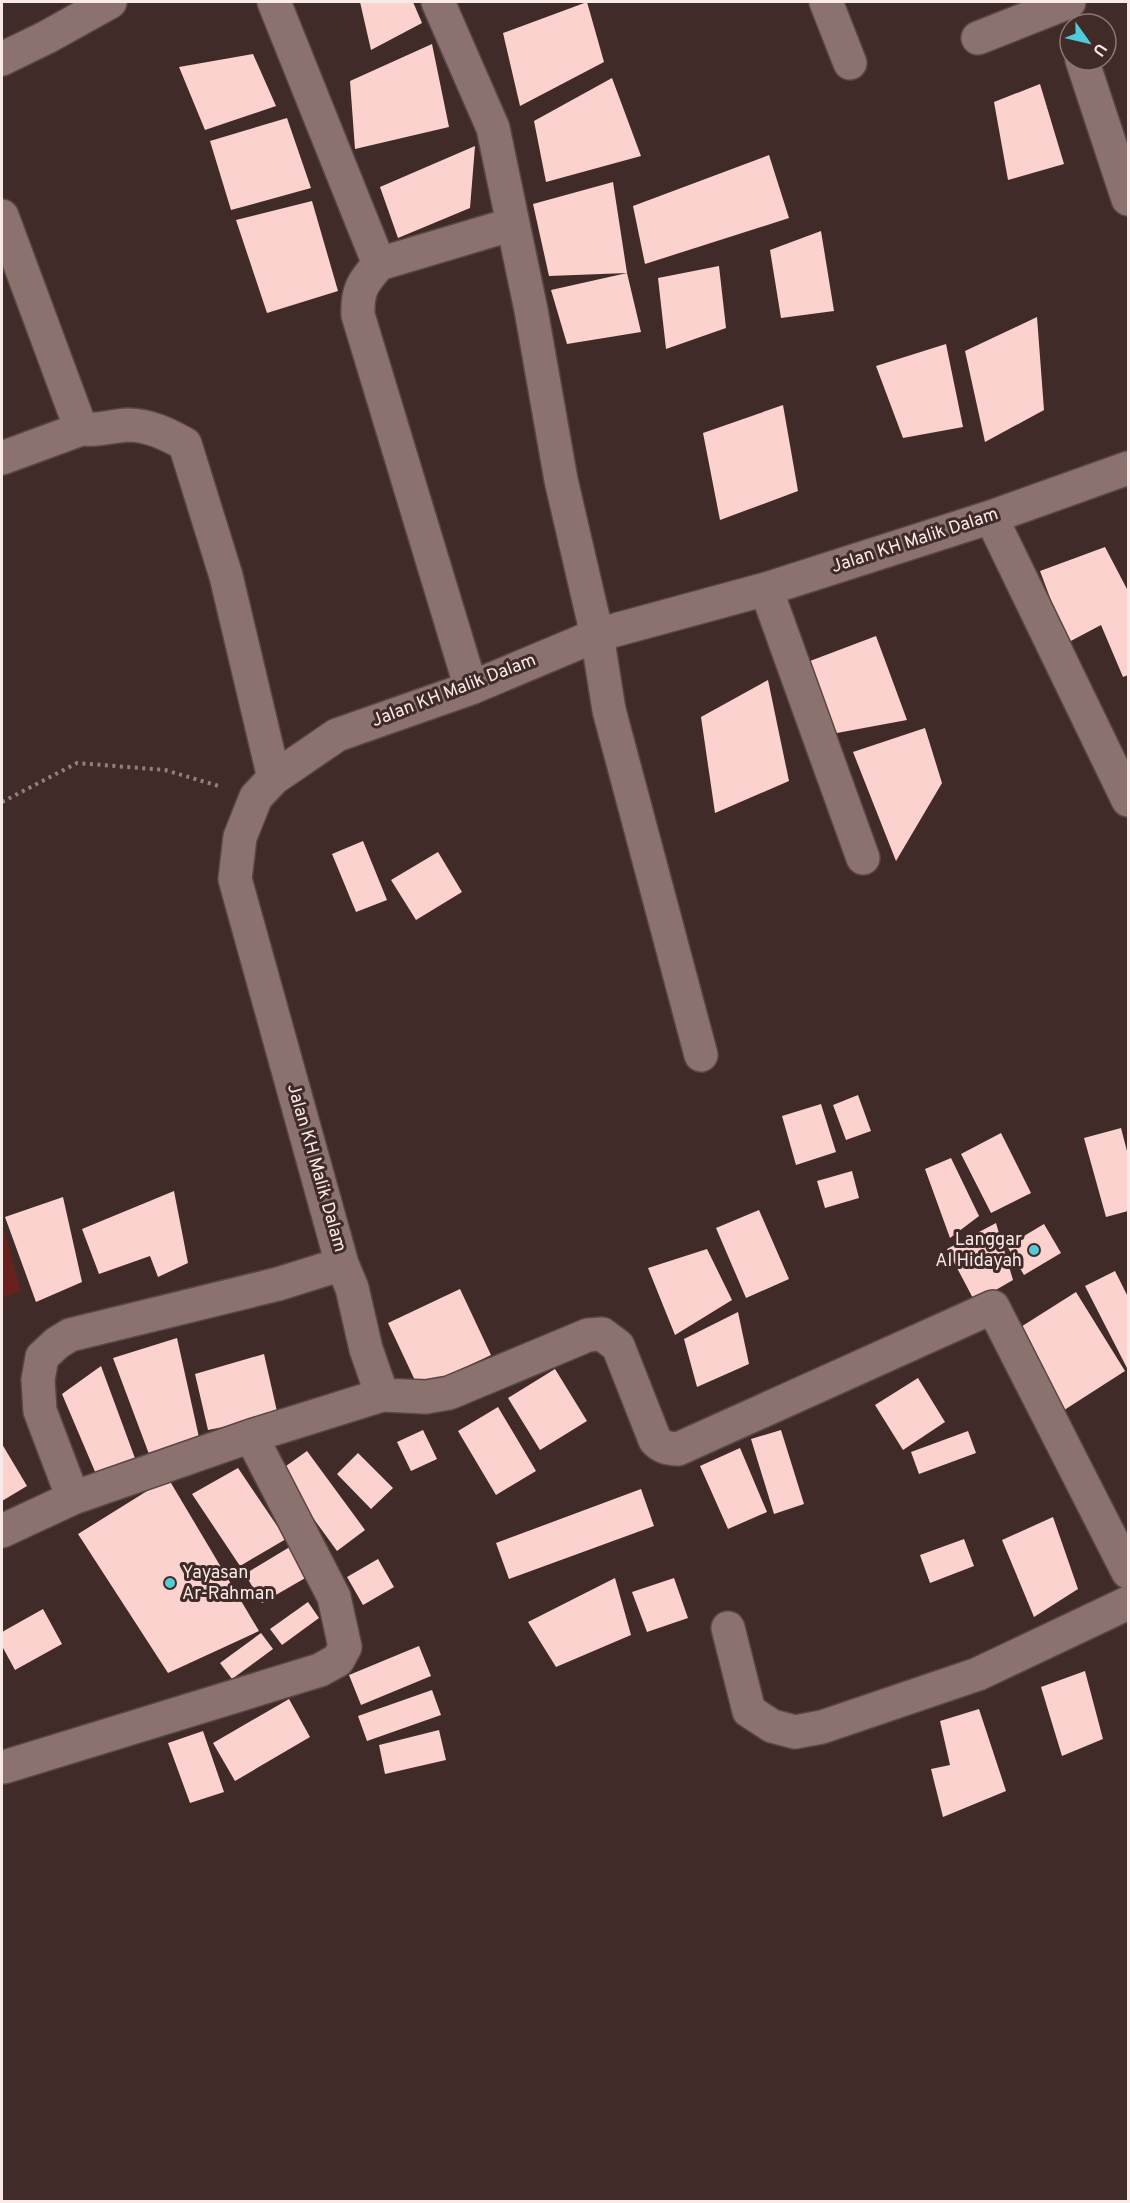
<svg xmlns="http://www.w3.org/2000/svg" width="1130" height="2203" viewBox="0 0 1130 2203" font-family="Overpass,sans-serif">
	<rect width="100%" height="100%" fill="#402b28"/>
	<path fill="#69211e" d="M 2,1223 L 21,1291 L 2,1298 Z"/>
	<path fill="#fbd2ce" d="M 360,2 L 413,2 L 422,23 L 371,50 Z
		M 587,2 L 604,62 L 520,106 L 503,33 Z
		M 432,44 L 449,127 L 355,149 L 350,81 Z
		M 253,54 L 276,106 L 205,130 L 179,67 Z
		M 612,78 L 641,156 L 546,182 L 534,121 Z
		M 1040,84 L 1064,164 L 1008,180 L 994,102 Z
		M 287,118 L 311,188 L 231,210 L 210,141 Z
		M 475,146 L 470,208 L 398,238 L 380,187 Z
		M 769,155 L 789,218 L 645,264 L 633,206 Z
		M 613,182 L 627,273 L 641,332 L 567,344 L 551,290 L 627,273 L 549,276 L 533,204 Z
		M 312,201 L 338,291 L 267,313 L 236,220 Z
		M 821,231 L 834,311 L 781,318 L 770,250 Z
		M 719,266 L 726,328 L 666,349 L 658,278 Z
		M 1037,317 L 1044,410 L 985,442 L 965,351 Z
		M 946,344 L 963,427 L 903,438 L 876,366 Z
		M 783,405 L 798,491 L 720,520 L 703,433 Z
		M 1105,547 L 1128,591 L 1128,675 L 1123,677 L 1101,625 L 1067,643 L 1040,571 Z
		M 876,636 L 907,720 L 826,735 L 810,661 Z
		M 768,680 L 789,781 L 715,813 L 701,717 Z
		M 925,728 L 942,783 L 896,861 L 853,752 Z
		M 363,841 L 387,900 L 356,912 L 332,854 Z
		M 438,852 L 462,892 L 416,920 L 391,880 Z
		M 858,1095 L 871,1131 L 846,1140 L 833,1105 Z
		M 821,1104 L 836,1152 L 796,1165 L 782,1116 Z
		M 1121,1128 L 1128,1155 L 1128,1211 L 1106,1217 L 1084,1138 Z
		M 1001,1133 L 1031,1193 L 991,1213 L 961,1154 Z
		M 951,1158 L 979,1216 L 950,1238 L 925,1169 Z
		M 852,1171 L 859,1198 L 825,1208 L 817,1181 Z
		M 174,1191 L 188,1263 L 158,1277 L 150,1256 L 99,1274 L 82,1229 Z
		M 63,1197 L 82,1282 L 36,1302 L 5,1217 Z
		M 759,1210 L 789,1279 L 746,1298 L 716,1228 Z
		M 996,1223 L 1013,1280 L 975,1302 L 947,1249 Z
		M 1044,1224 L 1061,1253 L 1024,1275 L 1007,1246 Z
		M 707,1249 L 732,1300 L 675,1335 L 648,1268 Z
		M 1115,1271 L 1128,1297 L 1128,1370 L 1085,1286 Z
		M 460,1289 L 491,1355 L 419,1389 L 388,1323 Z
		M 1076,1292 L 1125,1371 L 1058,1414 L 1008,1335 Z
		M 738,1312 L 749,1364 L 697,1387 L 684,1339 Z
		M 177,1338 L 200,1442 L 152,1462 L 113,1358 Z
		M 264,1354 L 278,1416 L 208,1430 L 195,1374 Z
		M 101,1366 L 136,1461 L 99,1481 L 62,1394 Z
		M 555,1369 L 587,1421 L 540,1450 L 508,1398 Z
		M 918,1378 L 945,1422 L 903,1450 L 875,1405 Z
		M 498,1407 L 536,1471 L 496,1495 L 458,1431 Z
		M 423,1430 L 437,1459 L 411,1471 L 397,1442 Z
		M 781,1430 L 804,1504 L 774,1514 L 751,1439 Z
		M 968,1431 L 976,1453 L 919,1474 L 911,1452 Z
		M 2,1444 L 27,1486 L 2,1501 Z
		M 740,1448 L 767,1512 L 728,1529 L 700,1466 Z
		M 307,1451 L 365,1530 L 337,1551 L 279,1471 Z
		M 358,1453 L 393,1488 L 371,1509 L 337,1474 Z
		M 238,1468 L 286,1539 L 240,1566 L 192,1494 Z
		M 168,1478 L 259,1631 L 168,1673 L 78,1534 Z
		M 641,1489 L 654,1526 L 509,1579 L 496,1543 Z
		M 1053,1517 L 1078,1589 L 1034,1617 L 1002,1540 Z
		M 964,1539 L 974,1566 L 930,1583 L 920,1555 Z
		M 293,1545 L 307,1577 L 262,1603 L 245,1574 Z
		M 378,1559 L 394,1587 L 363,1605 L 347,1577 Z
		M 615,1578 L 631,1635 L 556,1667 L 528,1622 Z
		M 674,1578 L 688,1618 L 647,1632 L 632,1592 Z
		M 308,1602 L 319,1618 L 282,1645 L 270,1629 Z
		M 43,1609 L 62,1644 L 15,1670 L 2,1646 L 2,1632 Z
		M 261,1633 L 273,1649 L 232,1679 L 220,1663 Z
		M 419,1646 L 431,1676 L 361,1705 L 349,1675 Z
		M 1085,1671 L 1103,1739 L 1062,1756 L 1041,1687 Z
		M 432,1690 L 441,1715 L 367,1741 L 358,1716 Z
		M 289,1699 L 310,1737 L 235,1781 L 213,1743 Z
		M 979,1709 L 1006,1791 L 943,1817 L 931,1769 L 950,1765 L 940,1721 Z
		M 439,1730 L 446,1760 L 385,1774 L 379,1745 Z
		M 203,1731 L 224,1792 L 190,1803 L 168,1743 Z"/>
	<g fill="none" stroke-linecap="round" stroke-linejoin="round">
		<g stroke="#594745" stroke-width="36">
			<path id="street" d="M 274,2 L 379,264 C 363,282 357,290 358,315 L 471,688
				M 438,2 L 493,128 L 531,310 L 561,480 L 597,635 L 609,710 L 701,1055
				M 826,2 L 850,63
				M 978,38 L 1069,2
				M 2,59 L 47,37 L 110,2
				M 1082,60 L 1128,199
				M 2,216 L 81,429 C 98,431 111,426 128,425 C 149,425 167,434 185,444 L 226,576 L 274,778
				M 379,264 L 513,224
				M 2,458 L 81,429
				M 991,517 L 1128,800
				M 766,589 L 863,858
				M 342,1264 L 235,879 L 240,837 L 256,797 L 274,778 L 337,735 L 471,688 L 597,635 L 766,589 L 991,517 L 1128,468
				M 73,1498 L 251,1436 L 382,1395
				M 2,1531 L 73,1498 L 40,1411 L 38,1380 L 42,1357 L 57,1343 L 70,1335 L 278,1284 L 342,1264 L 352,1288 L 366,1349 L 382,1395 L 426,1397 L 449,1393 L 588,1335 L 602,1334 L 618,1346 L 655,1440 C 661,1447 669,1449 678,1449 L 993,1307 L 1128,1572
				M 728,1628 L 749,1711 L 772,1726 L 795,1732 L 822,1727 L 978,1674 L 1128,1603
				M 4,1767 L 320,1670 L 338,1660 L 345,1647 L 334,1597 L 251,1436"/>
		</g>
		<path stroke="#93807e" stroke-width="4" stroke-dasharray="3 4.5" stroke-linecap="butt" d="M 2,802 L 77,763 L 165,770 L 222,787"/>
		<use href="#street" stroke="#8b726f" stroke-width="33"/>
	</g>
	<g fill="#52cbd9" stroke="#402b28" stroke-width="2">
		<circle cx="1034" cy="1250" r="6"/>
		<circle cx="170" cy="1583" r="6"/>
	</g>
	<g text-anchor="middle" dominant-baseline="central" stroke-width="6" stroke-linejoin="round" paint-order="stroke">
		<g font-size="18" fill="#f9eae8" stroke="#402b28">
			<text transform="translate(915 541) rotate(-18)">Jalan KH Malik Dalam</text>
			<text transform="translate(454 691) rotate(-21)">Jalan KH Malik Dalam</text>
			<text transform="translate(316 1168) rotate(74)">Jalan KH Malik Dalam</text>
		</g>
		<g font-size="18" fill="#f9eae8" stroke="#402b28" text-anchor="end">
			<text x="1022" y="1240">Langgar<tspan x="1022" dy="21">Al Hidayah</tspan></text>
			<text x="182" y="1573" text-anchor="start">Yayasan<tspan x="182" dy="21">Ar-Rahman</tspan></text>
		</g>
	</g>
	<rect width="1130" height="2203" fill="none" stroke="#f9eae8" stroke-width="6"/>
	<g transform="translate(1088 42) rotate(124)"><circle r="28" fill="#402b28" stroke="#8a7775" stroke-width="1.5"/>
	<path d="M0-4.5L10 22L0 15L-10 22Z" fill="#52cbd9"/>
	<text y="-9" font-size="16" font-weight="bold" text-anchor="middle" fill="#f9eae8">U</text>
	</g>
</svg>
